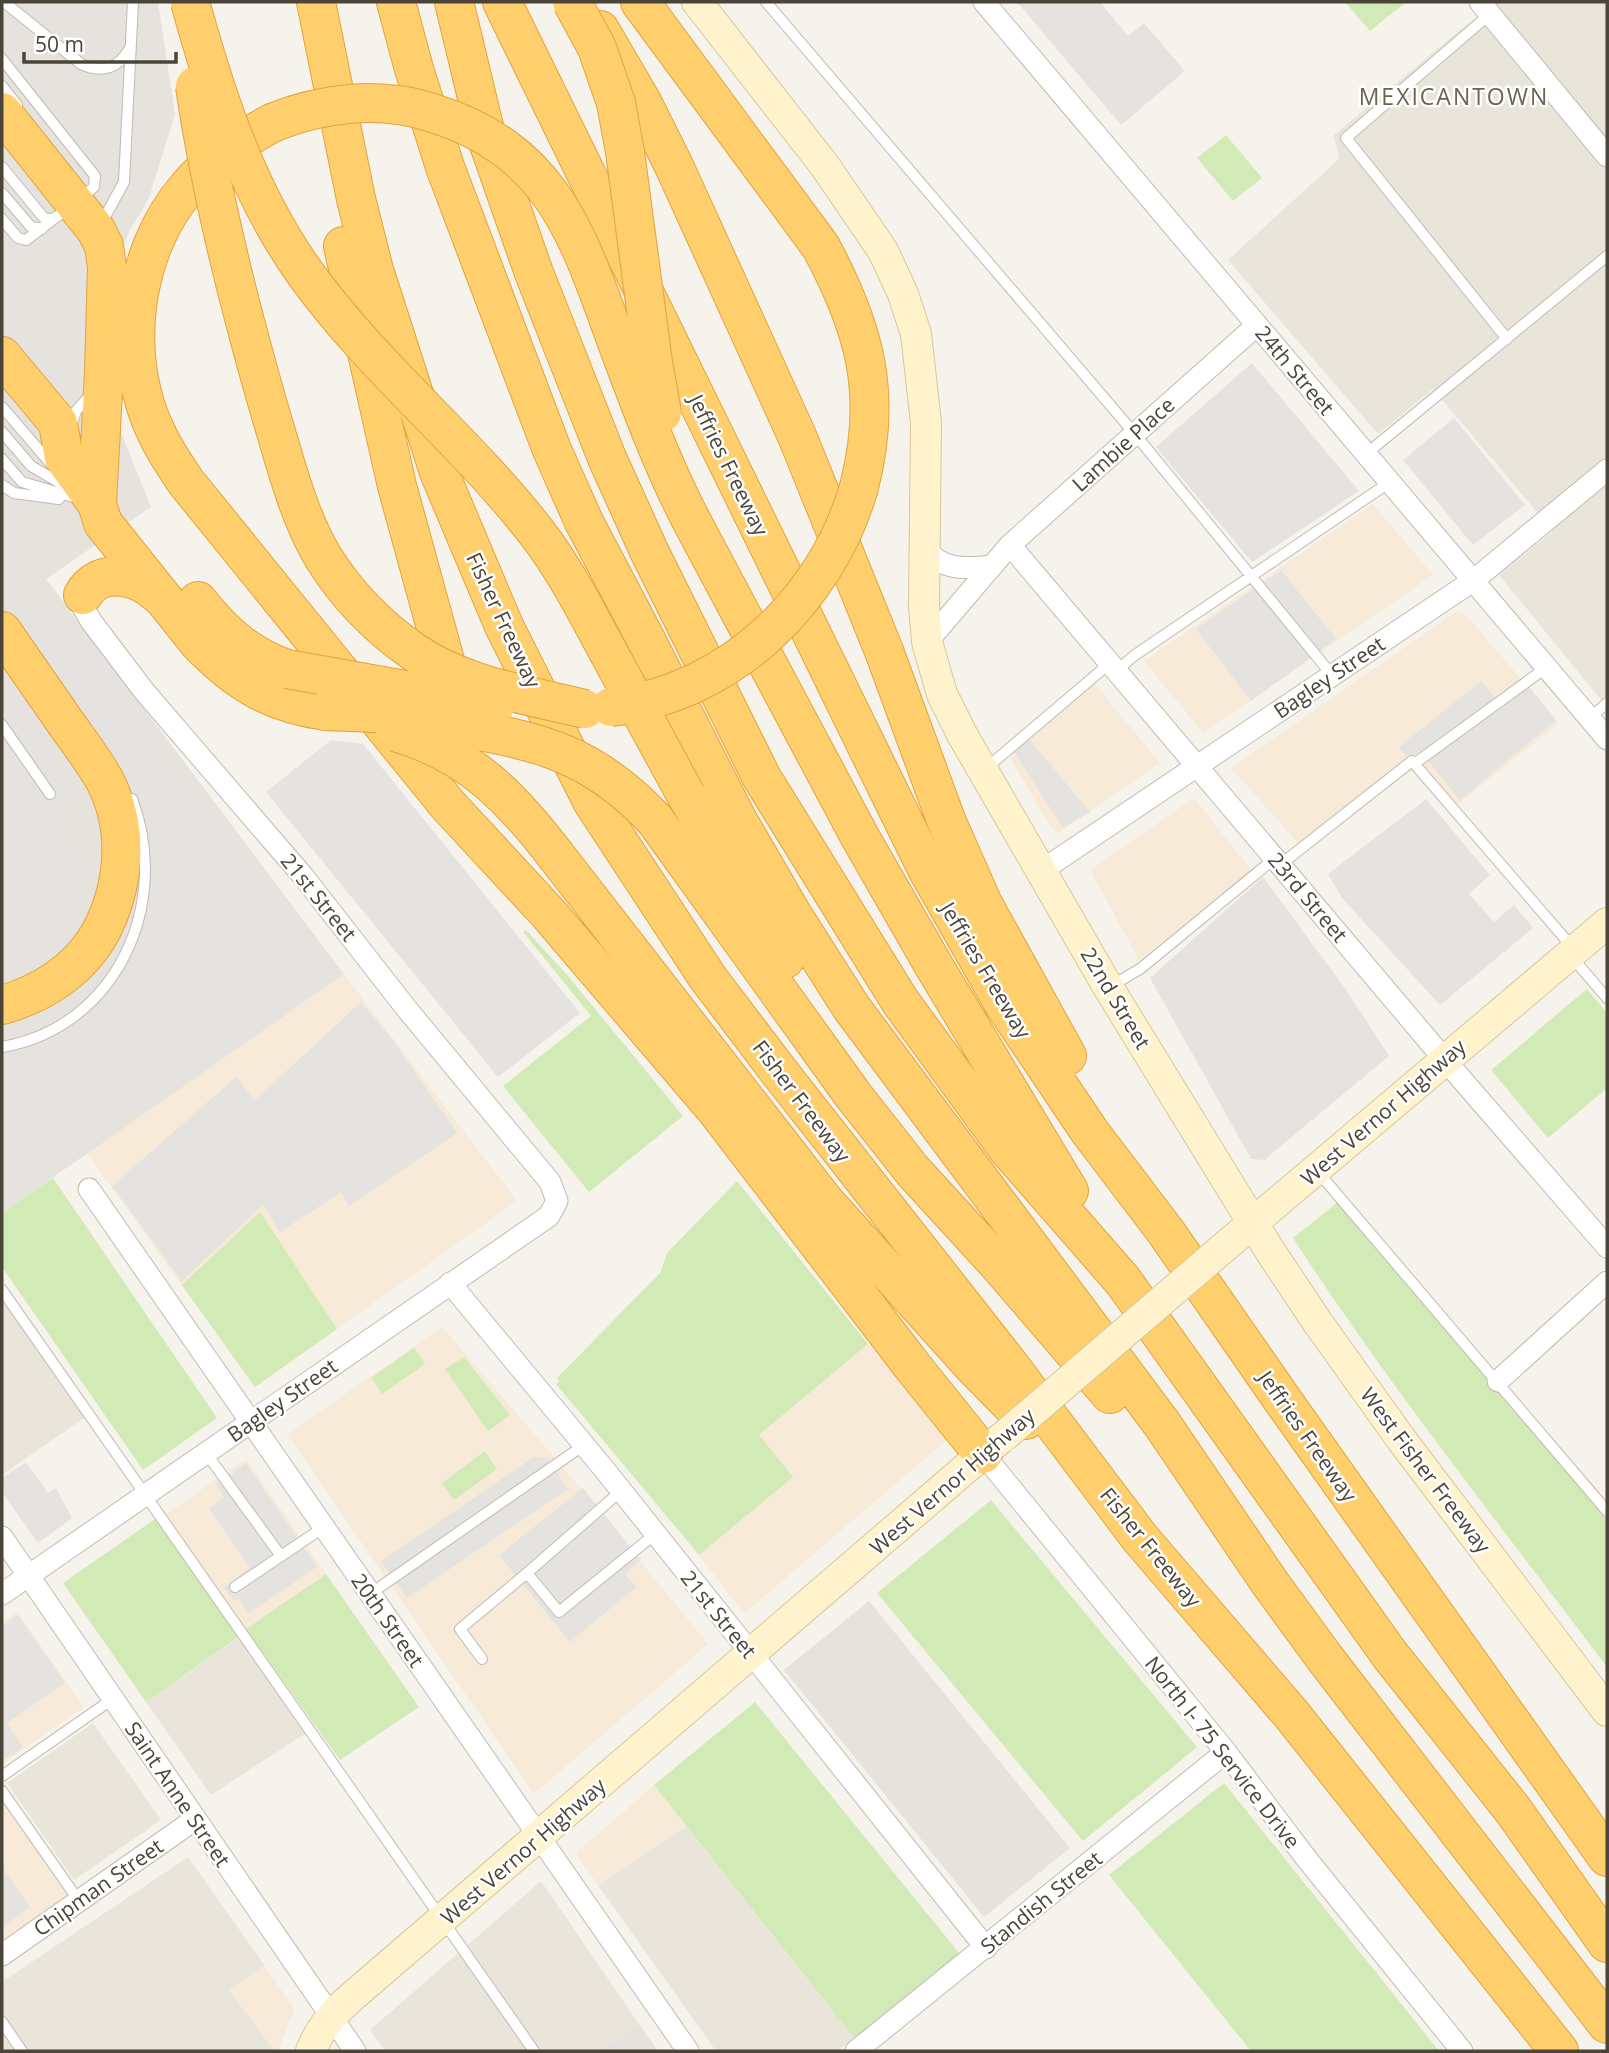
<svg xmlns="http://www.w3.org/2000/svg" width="1609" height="2053" viewBox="0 0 1609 2053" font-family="'Open Sans',sans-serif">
	<rect width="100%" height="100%" fill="#f6f3ec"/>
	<path fill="#eae5da" d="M 1494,2 L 1607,2 L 1607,707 L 1499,575 L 1553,531 L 1433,389 L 1378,434 L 1228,260 L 1339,159 L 1334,135 L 1466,25 L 1496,5 Z
		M 2,1294 L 88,1415 L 2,1475 Z
		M 242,1635 L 309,1731 L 211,1795 L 146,1702 Z
		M 93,1723 L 161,1820 L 74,1880 L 7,1783 Z
		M 686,1826 L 854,2038 L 837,2051 L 716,2051 L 598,1885 Z
		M 188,1857 L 265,1966 L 229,1990 L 275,2051 L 2,2051 L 2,1982 Z
		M 541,1881 L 639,2024 L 601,2051 L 385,2051 L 370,2030 Z"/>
	<path fill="#f7ead8" d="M 1373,504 L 1433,575 L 1203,733 L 1144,661 Z
		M 1457,611 L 1465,614 L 1559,723 L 1455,807 L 1420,764 L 1306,852 L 1231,768 Z
		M 1094,683 L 1160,763 L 1058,833 L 1050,826 L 1010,758 L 1013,752 Z
		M 1194,798 L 1251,870 L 1139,960 L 1090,870 Z
		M 344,974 L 517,1201 L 255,1387 L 87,1153 Z
		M 442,1327 L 578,1485 L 708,1644 L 534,1794 L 287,1434 Z
		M 868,1344 L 948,1439 L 744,1614 L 699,1555 L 793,1477 L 758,1436 Z
		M 246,1459 L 326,1574 L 246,1629 L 166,1514 Z
		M 17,1612 L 84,1707 L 2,1764 L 2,1623 Z
		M 654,1785 L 686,1826 L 598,1885 L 576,1853 Z
		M 2,1791 L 74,1894 L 2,1945 Z
		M 265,1966 L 294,2009 L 278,2051 L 275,2051 L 229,1990 Z"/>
	<path fill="#e6e2dd" d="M 2,2 L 158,2 L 175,114 L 149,198 L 129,232 L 118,260 L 114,415 L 151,507 L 46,579 L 344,974 L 2,1213 Z
		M 869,1601 L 1070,1848 L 984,1917 L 784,1670 Z
		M 639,2024 L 658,2051 L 601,2051 Z"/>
	<path fill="#d2eab5" d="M 1345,2 L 1406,2 L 1370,31 Z
		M 1226,135 L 1262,178 L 1233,201 L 1197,158 Z
		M 526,930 L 568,976 L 683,1116 L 589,1192 L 503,1086 L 591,1016 L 523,932 Z
		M 1587,989 L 1607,1013 L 1607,1088 L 1548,1138 L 1491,1070 Z
		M 53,1178 L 217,1418 L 143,1470 L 2,1267 L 2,1213 Z
		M 737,1181 L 868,1344 L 759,1435 L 793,1477 L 699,1555 L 556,1384 L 559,1381 L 557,1378 L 660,1273 L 667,1253 Z
		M 1338,1202 L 1607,1520 L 1607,1667 C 1501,1526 1389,1386 1293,1238 Z
		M 260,1212 L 337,1329 L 255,1387 L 182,1285 Z
		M 414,1348 L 425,1364 L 382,1394 L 371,1378 Z
		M 464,1357 L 510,1415 L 488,1431 L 445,1369 Z
		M 485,1451 L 497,1469 L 454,1500 L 442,1483 Z
		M 991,1500 L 1197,1747 L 1083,1841 L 877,1593 Z
		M 155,1519 L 238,1637 L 146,1702 L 63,1583 Z
		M 326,1574 L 419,1707 L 340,1760 L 246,1629 Z
		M 755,1702 L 960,1954 L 854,2038 L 654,1785 Z
		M 1224,1783 L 1439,2051 L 1251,2051 L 1109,1875 Z"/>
	<path fill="#e5e3e0" d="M 1017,2 L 1100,2 L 1128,36 L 1144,23 L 1185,71 L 1121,125 Z
		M 1252,363 L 1359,491 L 1252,562 L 1156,447 Z
		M 1454,418 L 1525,505 L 1473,545 L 1403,460 Z
		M 1281,570 L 1336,639 L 1251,701 L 1196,629 Z
		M 51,608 L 151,734 L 120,759 L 24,628 Z
		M 1522,678 L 1556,720 L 1460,800 L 1420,751 L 1409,759 L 1399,747 L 1481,681 L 1496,699 Z
		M 2,687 L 73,789 L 73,795 L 58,804 L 56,809 L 63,823 L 53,831 L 2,757 Z
		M 1029,739 L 1090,812 L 1063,828 L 1014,752 Z
		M 331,740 L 363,744 L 580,1013 L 498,1077 L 266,792 Z
		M 149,756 L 183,794 L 190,790 L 311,947 L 303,953 L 318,968 L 327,964 L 337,974 L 2,1205 L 2,1061 L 51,1046 L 85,1025 L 111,1003 L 121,990 L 142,955 L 149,936 L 158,892 L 160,869 L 158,842 L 152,816 L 134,766 Z
		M 2,760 L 87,882 L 83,899 L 73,920 L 60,936 L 29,961 L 2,972 Z
		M 1426,799 L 1490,875 L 1469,894 L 1494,922 L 1514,905 L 1533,928 L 1440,1005 L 1342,898 L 1328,874 Z
		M 1263,877 L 1347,991 L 1389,1056 L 1264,1160 L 1251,1159 L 1150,978 Z
		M 361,1002 L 393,1040 L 457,1133 L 349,1206 L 341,1192 L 280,1232 L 263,1205 L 182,1281 L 112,1186 L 236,1077 L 255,1100 Z
		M 534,1457 L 547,1458 L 568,1489 L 407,1598 L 381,1561 Z
		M 26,1462 L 48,1493 L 56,1488 L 72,1518 L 38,1543 L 2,1492 L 2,1478 Z
		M 246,1463 L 317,1567 L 249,1613 L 239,1599 L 234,1601 L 224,1587 L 250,1568 L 209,1508 L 224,1497 L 216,1484 Z
		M 583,1488 L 641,1560 L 625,1574 L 636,1587 L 570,1642 L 499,1555 Z
		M 18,1615 L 65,1683 L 7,1723 L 23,1747 L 2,1761 L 2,1626 Z
		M 2,1867 L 30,1907 L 2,1927 Z"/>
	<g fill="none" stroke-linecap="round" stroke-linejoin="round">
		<g stroke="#c2bbae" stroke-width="12">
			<path id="lane" d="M 4,2 L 81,64 C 102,74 119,68 130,48
				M 766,2 L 1134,433 L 1332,675
				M 1490,14 L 1346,138 L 1507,339
				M 2,59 L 95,176 L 94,187 L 81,198
				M 2,86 L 17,105
				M 2,167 L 43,217 C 53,223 60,214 68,208
				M 2,193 L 31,227 L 42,229
				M 2,219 L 18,238 L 26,240 L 55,218
				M 101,224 L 124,182 L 133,2
				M 2,407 L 52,465
				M 71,426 L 76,411 L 92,393
				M 2,432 L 31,466 L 67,487
				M 1366,454 L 1607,256
				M 2,459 L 22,482 L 80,499
				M 2,485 L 14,493 L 59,499
				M 1116,671 L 1135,655 L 1390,482
				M 1590,718 L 1607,703
				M 2,725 L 50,794
				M 1414,764 L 1547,667
				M 984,770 L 1110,663
				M 1280,865 L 1412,761 L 1573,948
				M 1570,955 L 1607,998
				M 1109,987 L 1140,969 L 1275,858
				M 2,1047 C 117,1027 172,903 132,799
				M 1318,1172 L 1607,1511
				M 2,1290 L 534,2051
				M 206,1453 L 281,1556 L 324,1527
				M 621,1491 L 527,1573 L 559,1612 L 655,1534
				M 235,1587 L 281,1556
				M 370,1594 L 584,1445
				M 482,1659 L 460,1629 L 527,1573
				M 2,1776 L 114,1698
				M 2,1791 L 79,1901
				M 2,2022 L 22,2051"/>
		</g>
		<g stroke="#c2bbae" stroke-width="23">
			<path id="street" d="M 984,2 L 1607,739
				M 1480,2 L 1607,156
				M 924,545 C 938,571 966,569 992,566
				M 1010,545 L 1444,1059 L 1607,1247
				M 927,642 L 1010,545 L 1257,325
				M 1041,871 L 1474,580 L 1607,470
				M 89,1189 L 688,2051
				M 450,1283 L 604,1469 L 986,1948
				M 1498,1381 L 1607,1282
				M 983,1454 L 1226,1752 L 1306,1858 L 1462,2051
				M 2,1537 L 355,2051
				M 2,1594 L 549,1216 L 557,1201 L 550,1182 L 406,1008 L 303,876 L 144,691 L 91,621 L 83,607 L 83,595
				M 2,1955 L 194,1820
				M 856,2051 L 1226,1752"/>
		</g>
		<g stroke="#d6c79b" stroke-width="32">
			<path id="secondary" d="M 697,2 L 825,166 L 883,251 L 903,294 L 916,334 L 926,423 L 924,606 L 927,642 L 942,694 L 963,736 L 1108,987 L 1270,1251 L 1318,1323 L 1401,1439 L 1607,1711
				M 1222,1249 L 1607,923
				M 311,2051 C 319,2030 331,2016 347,2001 L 1000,1439"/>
		</g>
		<g stroke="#e0a43c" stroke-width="40">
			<path id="highway" d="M 316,2 L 356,199 L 374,270 L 439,472 L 504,626 L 592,801 L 708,978 L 777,1069 L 1011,1367 L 1140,1538 L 1292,1715 L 1559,2051
				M 396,2 L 414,69 L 445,167 L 552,450 L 584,522 L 642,632 L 737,819 L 792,914 L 851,1007 L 1162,1424 L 1270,1583 L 1324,1657 L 1607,2024
				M 454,2 L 487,139 L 534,273 L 607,458 L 650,553 L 762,778 L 900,1001 L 1007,1148 L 1123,1281 L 1390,1655 L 1513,1810 L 1607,1943
				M 502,2 L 927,869 L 1003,1003 L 1090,1132 L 1166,1232 L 1286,1405 L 1607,1857
				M 640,2 L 821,247 C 865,329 883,394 859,487
				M 600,30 L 642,102 L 674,166 L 797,436 L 884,651 L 946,820 L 983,904 L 1067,1056
				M 2,112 L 96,230 L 104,246 L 107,267 L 104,373 L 97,504
				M 272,123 C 241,140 210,160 187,188 C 131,253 119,360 158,436 C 166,453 176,467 186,482 L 447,804 L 548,913 L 717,1111 L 913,1367 L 983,1454
				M 343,246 L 397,486 L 455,697
				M 2,356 L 58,423 L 64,458 L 97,504 L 103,523 L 198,642 C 236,682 270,703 326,711
				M 691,520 L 860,837 L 934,966 L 1069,1191
				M 83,595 C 99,566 138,575 159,595
				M 198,601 C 223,633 249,656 287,669
				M 2,631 C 22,660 43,690 63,719 C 77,739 93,759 105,781 C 130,829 125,888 99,935 C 78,971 41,994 2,1005
				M 686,795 L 785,959
				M 655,820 L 853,1095 L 912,1170 L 999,1265 L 1110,1394
				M 557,857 L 826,1203 L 974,1367 L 1026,1420"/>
		</g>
		<use href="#lane" stroke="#fff" stroke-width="10"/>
		<use href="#street" stroke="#fff" stroke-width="21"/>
		<use href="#secondary" stroke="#fff3cd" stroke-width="30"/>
		<use href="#highway" stroke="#ffcf6e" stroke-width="38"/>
		<g stroke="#d6c79b" stroke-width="32" stroke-linecap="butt">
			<path id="secondary-bridge" d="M 1003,1437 L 1222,1249"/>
		</g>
		<g stroke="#e0a43c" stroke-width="40" stroke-linecap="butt">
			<path id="highway-bridge" d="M 190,2 C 216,96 247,192 305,273 C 373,368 466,441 537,533 C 564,568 584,607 605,646 C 632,695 659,745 686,795
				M 572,2 L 597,48 L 616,103 L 625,152 L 653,362 L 662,413
				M 195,86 C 211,196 239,305 270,412 C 285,461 297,513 323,557 C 346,594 378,627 414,652 C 464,686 527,695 585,709
				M 272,123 C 323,102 380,96 433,113 C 556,152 579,239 619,348 C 641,407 662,464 691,520
				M 287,669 L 495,706
				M 611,707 C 730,694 827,599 859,487
				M 326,711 C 345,712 365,712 384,714 C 409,716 433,722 458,727 C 543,742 594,755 655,820
				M 395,732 C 469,753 512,798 557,857"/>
		</g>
		<use href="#secondary-bridge" stroke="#fff3cd" stroke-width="30"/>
		<use href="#highway-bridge" stroke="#ffcf6e" stroke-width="38"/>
	</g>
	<g text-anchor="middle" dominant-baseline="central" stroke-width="5" stroke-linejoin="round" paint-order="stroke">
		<g font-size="21" fill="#4b4439" stroke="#fff">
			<text transform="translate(1295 370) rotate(50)">24th Street</text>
			<text transform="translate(1123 444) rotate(-42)">Lambie Place</text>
			<text transform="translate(729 465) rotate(64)">Jeffries Freeway</text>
			<text transform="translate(504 620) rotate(65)">Fisher Freeway</text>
			<text transform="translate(1329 677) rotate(-34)">Bagley Street</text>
			<text transform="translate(319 897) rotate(51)">21st Street</text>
			<text transform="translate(1308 897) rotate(50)">23rd Street</text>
			<text transform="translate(986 970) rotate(59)">Jeffries Freeway</text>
			<text transform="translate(1116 998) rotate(59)">22nd Street</text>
			<text transform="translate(802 1101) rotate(53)">Fisher Freeway</text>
			<text transform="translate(1383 1112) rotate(-41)">West Vernor Highway</text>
			<text transform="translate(282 1400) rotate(-35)">Bagley Street</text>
			<text transform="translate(1308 1436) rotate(55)">Jeffries Freeway</text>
			<text transform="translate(1426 1470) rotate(53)">West Fisher Freeway</text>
			<text transform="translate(952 1481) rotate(-41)">West Vernor Highway</text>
			<text transform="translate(1151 1547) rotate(51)">Fisher Freeway</text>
			<text transform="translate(719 1614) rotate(51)">21st Street</text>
			<text transform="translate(388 1620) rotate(55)">20th Street</text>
			<text transform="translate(1223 1752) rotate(52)">North I- 75 Service Drive</text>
			<text transform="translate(178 1794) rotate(56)">Saint Anne Street</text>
			<text transform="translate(523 1851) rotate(-41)">West Vernor Highway</text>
			<text transform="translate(98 1887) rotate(-35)">Chipman Street</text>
			<text transform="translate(1041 1902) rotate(-39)">Standish Street</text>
		</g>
		<g font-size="23" letter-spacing="2" fill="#6e6250" stroke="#fff">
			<text x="1454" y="96">MEXICANTOWN</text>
		</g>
	</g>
	<rect width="1609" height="2053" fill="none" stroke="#4b4439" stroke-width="7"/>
	<path d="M24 52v10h152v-10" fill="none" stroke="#4b4439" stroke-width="3.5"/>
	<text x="35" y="52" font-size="21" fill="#4b4439" stroke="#ffffff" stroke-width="5" paint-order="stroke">50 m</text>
</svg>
